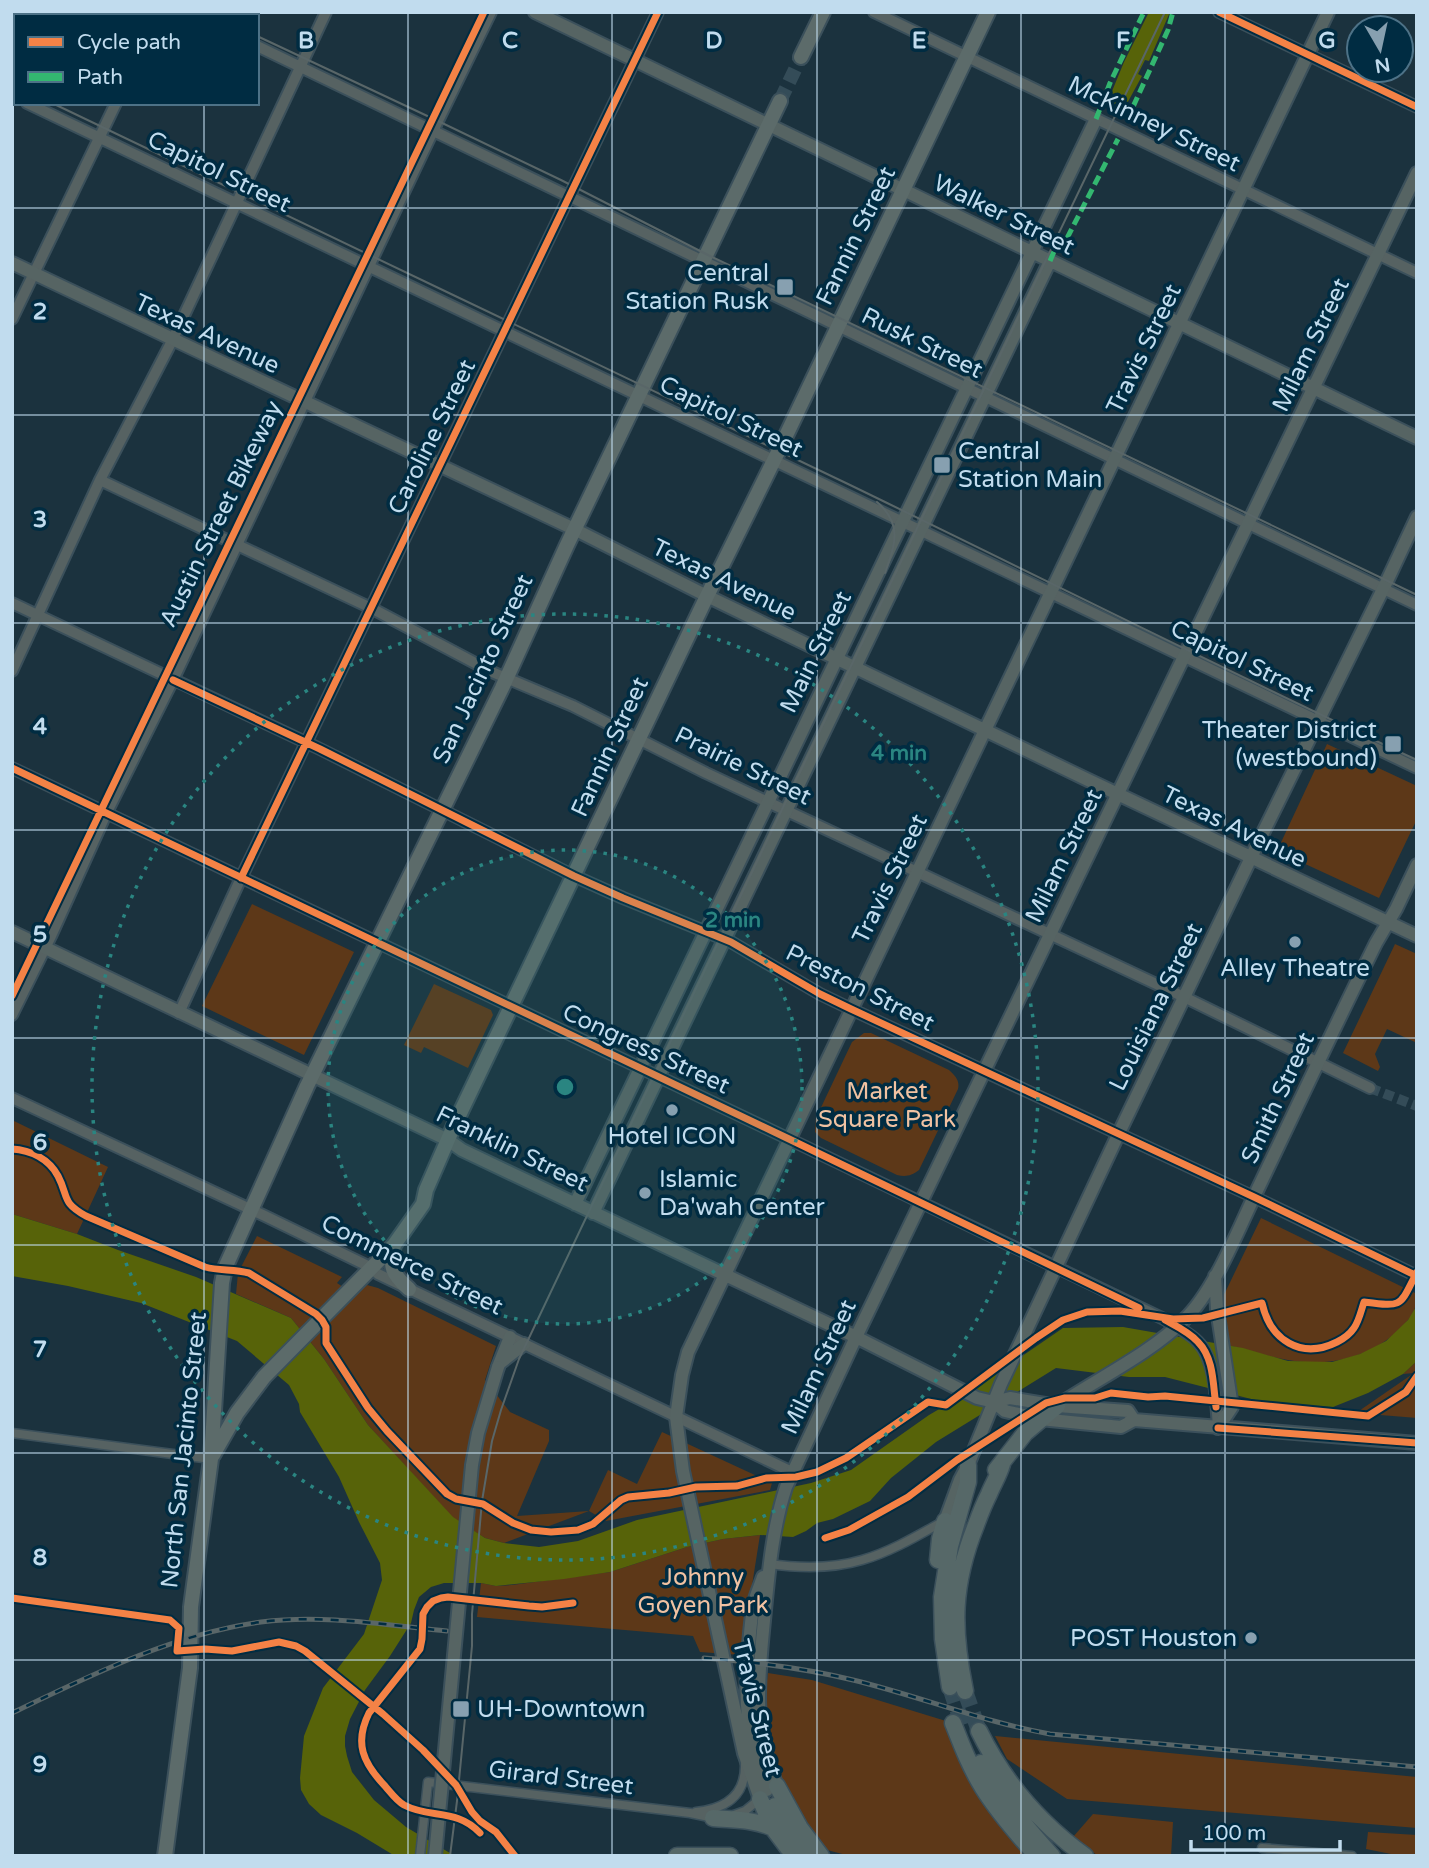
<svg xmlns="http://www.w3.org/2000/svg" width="1429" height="1868" viewBox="0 0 1429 1868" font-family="'Varela Round',sans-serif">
	<rect width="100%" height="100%" fill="#1b323e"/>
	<path fill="#5d3818" d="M 1327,744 L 1417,786 L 1417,819 L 1379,898 L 1277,851 Z
		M 252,904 L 354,952 L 304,1055 L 202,1006 Z
		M 1395,944 L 1417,954 L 1417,1043 L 1387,1029 L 1375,1054 L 1380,1067 L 1378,1071 L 1343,1053 Z
		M 434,984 L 491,1010 L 493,1015 L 468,1068 L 424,1047 L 421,1053 L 404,1045 Z
		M 864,1033 L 871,1033 L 949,1070 C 955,1076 960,1080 958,1089 L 919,1170 C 911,1176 906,1177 897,1175 L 821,1138 L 815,1132 L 816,1118 L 852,1042 Z
		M 12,1120 L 108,1167 L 77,1234 L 12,1214 Z
		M 1261,1218 L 1417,1294 C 1417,1313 1408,1321 1394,1334 C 1366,1359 1324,1367 1288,1360 C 1266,1357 1246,1348 1225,1345 L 1221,1301 Z
		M 257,1236 L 342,1277 L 337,1283 L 355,1295 L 367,1285 L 378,1288 L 496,1346 L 485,1380 L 510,1412 L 549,1430 L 549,1441 L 517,1516 L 589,1511 L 608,1470 L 637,1484 L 662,1432 L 772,1483 L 770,1490 L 606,1521 L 589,1511 L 504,1543 L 485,1538 L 453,1518 L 368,1425 L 324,1359 L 291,1318 L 236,1294 L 238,1273 Z
		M 1417,1361 L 1417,1418 L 1356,1413 L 1414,1373 L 1403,1374 Z
		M 760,1535 L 741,1655 L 700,1652 L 693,1636 L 477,1617 L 481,1583 L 496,1586 L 512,1585 L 610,1572 L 687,1547 L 723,1539 Z
		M 768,1673 L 812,1680 L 946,1721 L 955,1752 L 1024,1847 L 1027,1856 L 850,1856 L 827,1850 L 807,1828 L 791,1800 L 774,1763 L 764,1704 Z
		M 995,1736 L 1417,1777 L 1417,1828 L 1067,1799 L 1007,1759 Z
		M 1093,1814 L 1173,1822 L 1171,1856 L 1098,1856 L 1073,1837 Z
		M 1368,1832 L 1417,1835 L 1417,1856 L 1401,1856 L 1366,1849 Z"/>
	<path fill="#576309" d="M 1149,12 L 1170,12 L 1149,61 L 1145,60 L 1138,74 L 1142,76 L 1124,109 L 1108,101 L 1124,62 Z
		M 12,1214 L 77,1234 L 118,1250 L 196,1277 L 291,1318 L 324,1359 L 368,1425 L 453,1517 L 485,1538 L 504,1543 L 539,1547 L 578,1541 L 637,1520 L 811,1483 L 851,1470 L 929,1415 L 941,1408 L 946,1408 L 1063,1328 L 1123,1327 L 1243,1348 L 1288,1361 L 1332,1362 L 1360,1354 L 1386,1341 L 1408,1320 L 1417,1305 L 1417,1361 L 1403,1374 L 1368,1393 L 1333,1407 L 1292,1406 L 1255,1400 L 1165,1377 L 1129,1377 L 1056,1368 L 936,1442 L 891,1478 L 870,1501 L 833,1519 L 817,1523 L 806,1531 L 793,1537 L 760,1535 L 723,1539 L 687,1547 L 610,1572 L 564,1579 L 496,1586 L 481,1583 L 444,1583 L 431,1587 L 419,1597 L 414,1610 L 411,1623 L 390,1656 L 365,1690 L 350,1719 L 345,1736 L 345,1746 L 347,1756 L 352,1772 L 374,1800 L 406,1827 L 455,1856 L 395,1856 L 357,1833 L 321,1815 L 309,1804 L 301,1790 L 300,1778 L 304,1736 L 323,1688 L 364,1634 L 382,1580 L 380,1563 L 359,1522 L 339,1477 L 300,1412 L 299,1404 L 289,1385 L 237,1341 L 141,1303 L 68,1286 L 12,1276 Z"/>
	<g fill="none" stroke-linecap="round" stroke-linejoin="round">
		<path stroke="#344c58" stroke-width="10" stroke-dasharray="10 5" stroke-linecap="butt" d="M 1370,1088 L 1417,1106"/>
		<path stroke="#344c58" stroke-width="14" stroke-dasharray="14 7" stroke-linecap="butt" d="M 780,101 L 801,57"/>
		<path stroke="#344c58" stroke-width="16" stroke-dasharray="16 8" stroke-linecap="butt" d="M 950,1687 L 963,1727
			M 965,1691 L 979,1731"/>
		<g stroke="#3b505b" stroke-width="11">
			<path id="minor" d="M 12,1433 L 211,1459
				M 769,1564 C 799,1568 832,1569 862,1560 C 890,1552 917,1536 942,1522
				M 696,1812 C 725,1809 746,1796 745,1764
				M 734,1815 L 745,1811 L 761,1798
				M 1262,1848 L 1352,1856
				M 420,1856 L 428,1782 L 690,1813 L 714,1818"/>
		</g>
		<g stroke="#3b505b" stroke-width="14">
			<path id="tertiary" d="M 187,12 L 194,16
				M 874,12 L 1417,273
				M 1219,12 L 1417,107
				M 160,16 L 162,12
				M 257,46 L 1417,605
				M 12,96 L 16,98
				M 27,103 L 1417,768
				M 12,319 L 116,103
				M 100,480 L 371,608 L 492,672 L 573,706 L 706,773 L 1184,997 L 1370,1088
				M 12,603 L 320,749 L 574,876 L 623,898 L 731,942 L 820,994 L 851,1009 L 1254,1197 L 1417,1276
				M 12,671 L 100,480 L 173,339 L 326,12
				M 12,768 L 789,1139 L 1166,1320 C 1176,1327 1190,1333 1198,1342 C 1216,1360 1216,1403 1218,1428
				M 179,1013 L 241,878 L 658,12
				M 12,1015 L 51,936 L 106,814 L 173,680 L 433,131 L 491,12
				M 12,1098 L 265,1216 L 370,1267 L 378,1274 L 792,1472"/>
		</g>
		<g stroke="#3b505b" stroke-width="16">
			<path id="secondary" d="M 535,12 L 1417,438
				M 12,263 L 574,529 L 707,596 L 1086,779 L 1417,936
				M 12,932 L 448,1140 L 462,1150 L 856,1337 L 977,1398 L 994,1402 L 1010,1398 L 1057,1406 L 1128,1411 L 1134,1420
				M 575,1204 L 1096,119
				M 593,1213 L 1050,261
				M 1215,1276 L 1217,1309 L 1232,1407 L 1218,1428
				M 500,1363 L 524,1344
				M 498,1367 L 510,1337
				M 994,1402 L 1005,1411 L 1040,1419 L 1121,1427 L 1134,1420 L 1417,1443
				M 1057,1406 C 1097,1379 1151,1353 1185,1319 C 1213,1292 1236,1235 1253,1199 C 1294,1113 1334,1028 1376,943 L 1396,909 L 1417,865
				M 945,1521 L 960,1480 L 968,1465 L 1001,1384 L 1118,1135 L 1258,843 L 1387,581 L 1417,517
				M 763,1577 C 760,1586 756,1594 754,1603 C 751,1617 750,1632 749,1646 C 743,1700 747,1740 767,1790
				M 777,1786 C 751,1725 759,1674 765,1610 C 769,1568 773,1527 786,1487 L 856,1337 L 1417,173
				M 760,1799 L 744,1753 L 683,1471 L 676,1417 L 682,1375 L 688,1352 L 1328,12"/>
		</g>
		<g stroke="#3b505b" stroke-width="18">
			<path id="primary" d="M 801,57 L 823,12
				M 394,1245 C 389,1267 392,1274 409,1289
				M 213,1455 L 237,1413 L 264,1377 L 394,1245 L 423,1204 L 426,1190 L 453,1128 L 707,596 L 782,444 L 988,12
				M 165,1856 L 190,1668 L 191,1607 L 211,1459 L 222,1283 L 225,1268 L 307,1086 L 502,688 L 567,545 L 780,101"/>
		</g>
		<g stroke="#3b505b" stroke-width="19">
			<path id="motorway" d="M 996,1470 L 1025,1433 L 1057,1406
				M 938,1560 L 940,1539 L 945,1521
				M 950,1687 L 943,1639 L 942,1597 L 950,1546 L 968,1482 L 968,1465
				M 965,1691 C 952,1628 952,1585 976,1525 C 980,1514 984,1504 989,1494 C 993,1484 999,1475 1002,1464
				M 953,1723 C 962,1746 970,1767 983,1788 C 998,1812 1018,1835 1037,1856
				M 979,1731 C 1004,1782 1039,1823 1085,1856
				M 981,1763 C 1000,1797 1026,1827 1052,1856
				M 777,1786 L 800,1828 L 821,1856
				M 760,1799 L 773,1828 L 788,1848
				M 775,1806 L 803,1856
				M 713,1818 C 733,1820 754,1819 773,1828
				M 677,1856 L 730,1856"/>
		</g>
		<use href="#minor" stroke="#566262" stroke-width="8"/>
		<use href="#tertiary" stroke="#566262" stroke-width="10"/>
		<use href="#secondary" stroke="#566463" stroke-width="12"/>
		<use href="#primary" stroke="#5c6b6a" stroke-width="14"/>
		<use href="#motorway" stroke="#566868" stroke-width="16"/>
		<path stroke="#596668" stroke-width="2" d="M 206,12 L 213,16
			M 257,36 L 438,121 L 561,180 L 706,254 L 1417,595
			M 12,84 L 16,86
			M 52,103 C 317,231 583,356 848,484 C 1038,576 1226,671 1417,760
			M 877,502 C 903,524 895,545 885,573
			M 450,1856 L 457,1801 L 472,1646 L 472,1614 L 482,1501 L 492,1441 L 501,1410 L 519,1359 L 584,1222 L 1165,12"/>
		<g stroke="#596668" stroke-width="5">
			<path id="rail" d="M 704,1658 C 754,1662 804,1668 853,1680 C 919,1696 983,1722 1050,1734 L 1417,1767
				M 12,1713 C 91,1675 173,1634 261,1622 C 323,1614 386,1625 447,1631"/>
		</g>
		<use href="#rail" stroke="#002c42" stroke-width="2.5" stroke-dasharray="8" stroke-linecap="butt"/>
		<g stroke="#3b505b" stroke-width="16" stroke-linecap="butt">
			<path id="secondary-bridge" d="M 435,1856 L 472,1465 L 478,1433 L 498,1367"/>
		</g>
		<use href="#secondary-bridge" stroke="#566463" stroke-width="12"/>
		<path stroke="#33b770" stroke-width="5" stroke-dasharray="10 5" stroke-linecap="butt" d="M 1096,119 L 1110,83 L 1144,12
			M 1127,120 L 1168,30 L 1173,12
			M 1050,261 L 1055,249 L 1064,244 L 1118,139"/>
		<g stroke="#002c42" stroke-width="11">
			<path id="cycleway" d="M 1219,12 L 1417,107
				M 173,680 L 320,749 L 574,876 L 623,898 L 731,942 L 820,994 L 851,1009 L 1254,1197 L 1417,1276
				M 12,768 L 789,1139 L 1139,1308
				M 241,878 L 658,12
				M 12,996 L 484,12
				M 12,1149 C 31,1150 49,1159 58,1176 C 69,1197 61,1202 86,1216 L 205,1267 C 219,1271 234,1269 249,1273 L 316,1314 L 322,1320 L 326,1327 L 326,1343 L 368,1408 L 387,1431 L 447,1494 L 456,1499 L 483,1504 L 513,1523 L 531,1530 L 551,1532 L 578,1530 L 593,1524 L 621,1500 L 628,1497 L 669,1493 L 696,1487 L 737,1486 L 766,1478 L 796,1477 L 817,1472 L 846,1458 L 928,1402 L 946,1405 L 1036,1338 L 1063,1320 L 1087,1312 L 1120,1311 L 1173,1319 L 1203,1318 L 1262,1303 C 1270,1340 1301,1360 1337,1342 C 1343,1339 1350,1334 1354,1328 C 1359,1321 1361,1311 1364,1302 C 1404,1307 1399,1307 1417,1272
				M 1165,1320 C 1176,1326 1189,1332 1198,1342 C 1214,1358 1213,1385 1216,1407
				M 1218,1428 L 1417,1443
				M 825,1538 L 849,1530 L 908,1497 L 957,1460 L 1046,1403 L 1065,1398 L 1095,1398 L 1111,1393 L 1148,1397 L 1165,1396 L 1368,1416 L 1406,1392 L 1417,1376
				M 12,1598 L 170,1620 L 179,1628 L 177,1651 L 205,1649 L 232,1651 L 279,1642 L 296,1646 L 305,1651 L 383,1714 L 423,1750 L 456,1785 L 472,1812 L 480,1821 L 496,1832 L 515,1856
				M 480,1833 C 457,1808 430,1819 404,1805 C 397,1801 391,1793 385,1786 C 363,1763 354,1743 369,1713 L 420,1649 L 422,1639 L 423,1614 L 427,1607 L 433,1601 L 441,1598 L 448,1597 L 529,1606 L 542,1607 L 573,1603"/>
		</g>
		<use href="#cycleway" stroke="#f48246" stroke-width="7"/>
	</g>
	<path fill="none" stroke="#c1dcee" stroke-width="2" stroke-opacity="0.55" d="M 204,12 L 204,16M 408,12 L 408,1856M 612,12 L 612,1856M 817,12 L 817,1856M 1021,12 L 1021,1856M 1225,12 L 1225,1856M 204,103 L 204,1856M 12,208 L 1417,208M 12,415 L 1417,415M 12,623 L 1417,623M 12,830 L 1417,830M 12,1038 L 1417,1038M 12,1245 L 1417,1245M 12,1453 L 1417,1453M 12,1660 L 1417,1660"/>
	<circle cx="565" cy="1087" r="237" fill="#2a8581" fill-opacity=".12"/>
	<g fill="none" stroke="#2a8581" stroke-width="3.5" stroke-dasharray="3.5 7">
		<circle cx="565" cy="1087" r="237"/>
		<circle cx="565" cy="1087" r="473"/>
	</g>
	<g fill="#87a0b0" stroke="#002c42" stroke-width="2.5">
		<rect x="776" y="278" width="18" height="18" rx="3.5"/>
		<rect x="933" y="456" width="18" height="18" rx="3.5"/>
		<rect x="1384" y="735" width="18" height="18" rx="3.5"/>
		<circle cx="1295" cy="942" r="7"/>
		<circle cx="672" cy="1110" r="7"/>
		<circle cx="645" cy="1193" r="7"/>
		<circle cx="1251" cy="1638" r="7"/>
		<rect x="452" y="1700" width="18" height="18" rx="3.5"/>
	</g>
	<g text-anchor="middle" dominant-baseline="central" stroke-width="7" stroke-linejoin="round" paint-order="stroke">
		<g font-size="24" fill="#c1dcee" stroke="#002c42">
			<text transform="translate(1154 124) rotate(26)">McKinney Street</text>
			<text transform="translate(219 172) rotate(26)">Capitol Street</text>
			<text transform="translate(1004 215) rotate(26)">Walker Street</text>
			<text transform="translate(856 236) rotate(-64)">Fannin Street</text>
			<text transform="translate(207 334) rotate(25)">Texas Avenue</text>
			<text transform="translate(922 343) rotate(26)">Rusk Street</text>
			<text transform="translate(1311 345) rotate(-64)">Milam Street</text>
			<text transform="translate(1144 349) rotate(-64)">Travis Street</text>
			<text transform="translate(731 417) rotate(26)">Capitol Street</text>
			<text transform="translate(432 437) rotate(-64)">Caroline Street</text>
			<text transform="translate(221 514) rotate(-64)">Austin Street Bikeway</text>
			<text transform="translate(724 580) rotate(26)">Texas Avenue</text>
			<text transform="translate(816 652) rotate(-64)">Main Street</text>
			<text transform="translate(1242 661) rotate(26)">Capitol Street</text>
			<text transform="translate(483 669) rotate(-65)">San Jacinto Street</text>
			<text transform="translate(610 747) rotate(-65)">Fannin Street</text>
			<text transform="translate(743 766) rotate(26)">Prairie Street</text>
			<text transform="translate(1234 827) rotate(26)">Texas Avenue</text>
			<text transform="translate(1064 856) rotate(-64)">Milam Street</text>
			<text transform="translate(890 879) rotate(-64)">Travis Street</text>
			<text transform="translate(860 988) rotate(27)">Preston Street</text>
			<text transform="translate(1156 1007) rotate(-64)">Louisiana Street</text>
			<text transform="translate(646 1049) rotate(25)">Congress Street</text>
			<text transform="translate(1278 1098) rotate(-65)">Smith Street</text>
			<text transform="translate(512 1149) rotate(26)">Franklin Street</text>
			<text transform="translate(412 1265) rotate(26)">Commerce Street</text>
			<text transform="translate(819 1367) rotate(-65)">Milam Street</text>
			<text transform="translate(184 1450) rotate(-84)">North San Jacinto Street</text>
			<text transform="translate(757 1708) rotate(76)">Travis Street</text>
			<text transform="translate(561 1778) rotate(7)">Girard Street</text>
		</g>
		<g font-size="24" fill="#c1dcee" stroke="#002c42" text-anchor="end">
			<text x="769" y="273">Central<tspan x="769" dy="28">Station Rusk</tspan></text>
			<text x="958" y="451" text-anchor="start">Central<tspan x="958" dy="28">Station Main</tspan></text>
			<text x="1377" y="730">Theater District<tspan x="1377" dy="28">(westbound)</tspan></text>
			<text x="1295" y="968" text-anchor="middle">Alley Theatre</text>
			<text x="672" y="1136" text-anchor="middle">Hotel ICON</text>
			<text x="659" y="1179" text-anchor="start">Islamic<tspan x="659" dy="28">Da'wah Center</tspan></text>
			<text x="1237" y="1638">POST Houston</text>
			<text x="477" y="1709" text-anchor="start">UH-Downtown</text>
		</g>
		<g font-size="24" fill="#f0c2a2" stroke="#002c42">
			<text x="887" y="1091">Market<tspan x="887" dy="28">Square Park</tspan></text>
			<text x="703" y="1577">Johnny<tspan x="703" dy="28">Goyen Park</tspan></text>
		</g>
	</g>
	<g font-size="23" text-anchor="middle" font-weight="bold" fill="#c1dcee" stroke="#002c42" stroke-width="7" stroke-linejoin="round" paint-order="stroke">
		<text x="306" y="48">B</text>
		<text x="510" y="48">C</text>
		<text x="714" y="48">D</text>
		<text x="919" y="48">E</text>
		<text x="1123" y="48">F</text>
		<text x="1327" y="48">G</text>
		<text x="40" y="319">2</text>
		<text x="40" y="527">3</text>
		<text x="40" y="734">4</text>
		<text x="40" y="942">5</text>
		<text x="40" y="1150">6</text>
		<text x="40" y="1357">7</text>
		<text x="40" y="1565">8</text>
		<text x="40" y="1772">9</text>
	</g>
	<circle cx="565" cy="1087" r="10" fill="#2a8581" stroke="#002c42" stroke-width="3.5"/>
	<g font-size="21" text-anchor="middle" font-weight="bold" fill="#2a8581" stroke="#002c42" stroke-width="7" stroke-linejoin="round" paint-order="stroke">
		<text x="899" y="760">4 min</text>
		<text x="733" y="927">2 min</text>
	</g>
	<rect width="1429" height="1868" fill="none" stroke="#c1dcee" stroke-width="28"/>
	<rect x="14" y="14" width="245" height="91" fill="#002c42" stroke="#4d7287" stroke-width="2"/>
	<rect x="28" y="37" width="35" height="10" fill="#f48246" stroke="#4d7287" stroke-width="2"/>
	<text x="77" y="49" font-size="21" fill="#c1dcee">Cycle path</text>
	<rect x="28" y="72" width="35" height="10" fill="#33b770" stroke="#4d7287" stroke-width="2"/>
	<text x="77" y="84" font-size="21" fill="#c1dcee">Path</text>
	<g transform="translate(1380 49) rotate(171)"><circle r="33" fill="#002c42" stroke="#4d7287" stroke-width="2"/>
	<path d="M0-5L12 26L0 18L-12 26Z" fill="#87a0b0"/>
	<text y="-10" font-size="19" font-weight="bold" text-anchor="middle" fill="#c1dcee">N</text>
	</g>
	<path d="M1191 1840v10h149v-10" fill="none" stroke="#c1dcee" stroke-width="3.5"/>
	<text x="1202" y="1840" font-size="21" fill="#c1dcee" stroke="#002c42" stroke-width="5" paint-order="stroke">100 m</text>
</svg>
